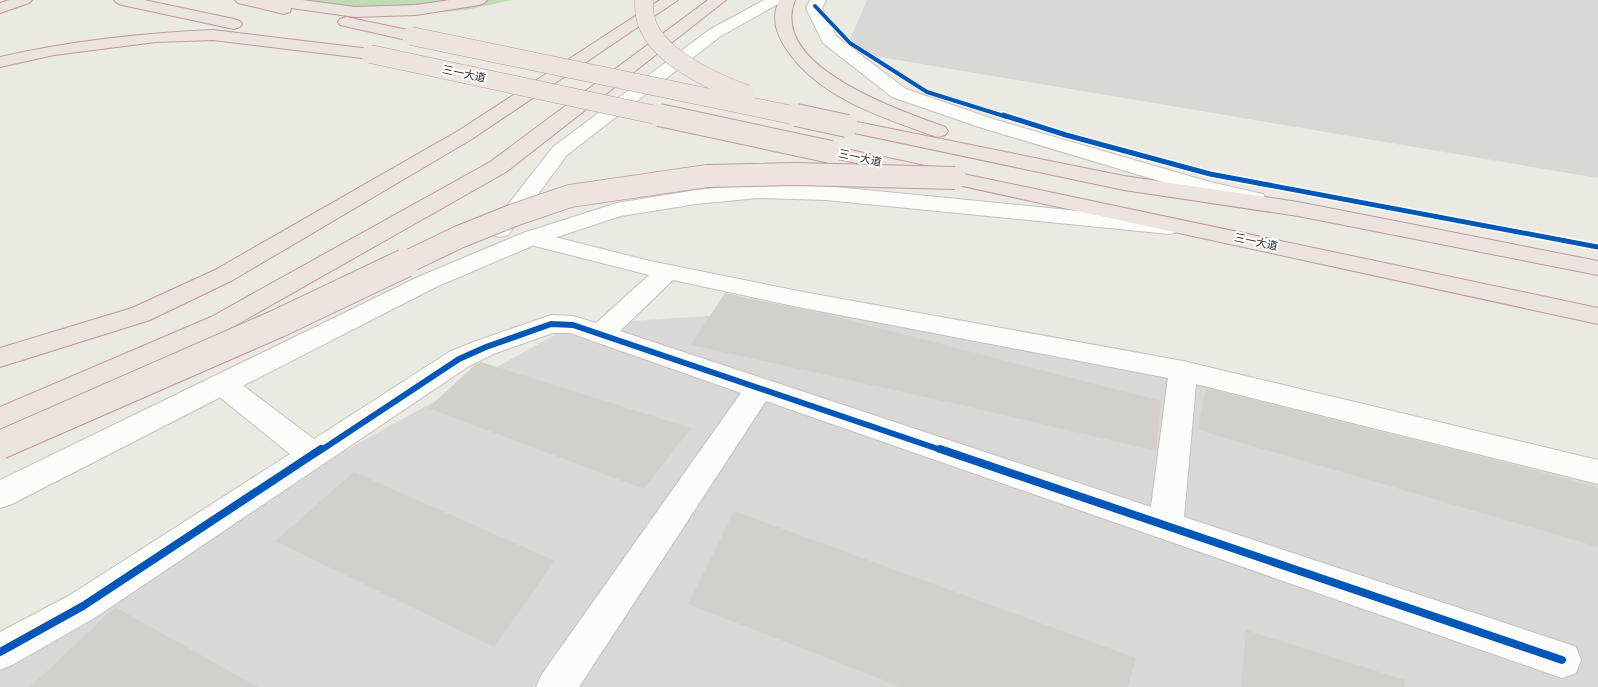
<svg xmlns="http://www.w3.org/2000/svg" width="1598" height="687" viewBox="0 0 1598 687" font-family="'DejaVu Sans','Noto Sans SC',sans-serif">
	<rect width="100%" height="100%" fill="#eae9e2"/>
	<path fill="#d9d8d4" d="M 867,0 L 1598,0 L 1598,178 L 845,51 Z
		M 843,307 L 1598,461 L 1598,687 L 0,687 L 0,641 L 573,325 Z"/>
	<path fill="#bfdcb5" d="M 304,0 L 512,0 L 466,10 L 392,16 Z"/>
	<path fill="#d3d0cb" d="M 725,293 L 821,313 L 1161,401 L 1156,451 L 961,405 L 691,345 Z
		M 481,362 L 691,428 L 644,489 L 428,408 L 475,365 Z
		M 1206,388 L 1529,469 L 1598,488 L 1598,547 L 1198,430 Z
		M 354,472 L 555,561 L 494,647 L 275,541 Z
		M 734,511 L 1136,658 L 1128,687 L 901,687 L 688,604 Z
		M 115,607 L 258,687 L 30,687 Z
		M 1246,630 L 1405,680 L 1404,687 L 1241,687 Z"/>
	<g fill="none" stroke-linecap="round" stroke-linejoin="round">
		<g stroke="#c2c2bf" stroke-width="2">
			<path id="minor" d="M 531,231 L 650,261 L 798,291 L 1183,361 L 1598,460 L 1598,484 L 1196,384 L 1184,517 L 1562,642 L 1576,647 L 1581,660 L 1576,673 L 1562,678 L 766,401 L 579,687 L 536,687 L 542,674 L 741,393 L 570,333 L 553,333 L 496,353 L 469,366 L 96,617 L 14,664 L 0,670 L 0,632 L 70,595 L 290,454 L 212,391 L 208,384 L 212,377 L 222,374 L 232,377 L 314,439 L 449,352 L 476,341 L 551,315 L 573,316 L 596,323 L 649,275 L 523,243 L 519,238 L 523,233 ZM 673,280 L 798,307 L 1168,378 L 1151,507 L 620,331 Z"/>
		</g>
		<g stroke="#c2c2bf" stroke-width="2">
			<path id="tertiary" d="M 764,0 L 783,0 L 780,3 L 721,36 L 567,155 L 508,235 L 500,237 L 492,235 L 488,230 L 553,147 L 709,30 Z
				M 810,0 L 826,0 L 822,8 L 836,36 L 906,89 L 993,119 L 1210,182 L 1263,194 L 1266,199 L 1263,204 L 1255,206 L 1196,192 L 979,127 L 892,97 L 823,43 L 806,8 Z
				M 758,184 L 826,186 L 1169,220 L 1177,222 L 1181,227 L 1177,232 L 1169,234 L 826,200 L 758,198 L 696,204 L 621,216 L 539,243 L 436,287 L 12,504 L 0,508 L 0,480 L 418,277 L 523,233 L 617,203 L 696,190 Z"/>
		</g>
		<g stroke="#c1999f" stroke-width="2">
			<path id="trunk" d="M 9,0 L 32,0 L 29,3 L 0,13 L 0,3 Z
				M 114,0 L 144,0 L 234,19 L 240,21 L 242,24 L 240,27 L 234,29 L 122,5 L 117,3 Z
				M 235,0 L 302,0 L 355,7 L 416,5 L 450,0 L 487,0 L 484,3 L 479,5 L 416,15 L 355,17 L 291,8 L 290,12 L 284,14 L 238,3 Z
				M 660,0 L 678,0 L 472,139 L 233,280 L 150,320 L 0,367 L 0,348 L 132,308 L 215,270 L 458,131 Z
				M 708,0 L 726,0 L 506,172 L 229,329 L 0,430 L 0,407 L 211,317 L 490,162 Z
				M 779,0 L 795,0 C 768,67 900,110 945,127 L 948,131 L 945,135 L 938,137 L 931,135 C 879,116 820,98 787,50 C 776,33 771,19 779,0 Z
				M 346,17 L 417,32 L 419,36 L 417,40 L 411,41 L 340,25 L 338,22 L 340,19 Z
				M 213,30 L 370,49 L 376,50 L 379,54 L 376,58 L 370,59 L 213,40 L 156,42 L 54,55 L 0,67 L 0,57 C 70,41 141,33 213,30 Z
				M 847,120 L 1124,176 L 1298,202 L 1598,261 L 1598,275 L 1298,216 L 1124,190 L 840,130 L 837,126 L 840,122 Z
				M 831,146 L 1598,308 L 1598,324 L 824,156 L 821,152 L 824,148 Z"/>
		</g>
		<use href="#minor" fill="#fcfcfb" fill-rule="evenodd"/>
		<use href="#tertiary" fill="#fcfcfb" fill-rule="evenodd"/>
		<use href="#trunk" fill="#ece4df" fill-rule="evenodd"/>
		<g stroke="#c1999f" stroke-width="19" stroke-linecap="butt">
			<path id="trunk-bridge-far2" d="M 644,0 C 644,5 644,11 645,16 C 652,55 713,82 746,94
				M 411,36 L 802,117
				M 370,54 L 665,117"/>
		</g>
		<g stroke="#c1999f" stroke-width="24" stroke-linecap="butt">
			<path id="trunk-bridge-far1" d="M 659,115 L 831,152
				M 796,115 L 847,126
				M 403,264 L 459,237 L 514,215 L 570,196 L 707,176 L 796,174 L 955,178"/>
		</g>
		<g stroke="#c1999f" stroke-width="30" stroke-linecap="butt">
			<path id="trunk-bridge" d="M 0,445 L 279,323 L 405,263"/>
		</g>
		<use href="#trunk-bridge-far2" stroke="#ece4df" stroke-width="18"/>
		<use href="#trunk-bridge-far1" stroke="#ece4df" stroke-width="22"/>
		<use href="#trunk-bridge" stroke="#ece4df" stroke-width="28"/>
		<g stroke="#fff" stroke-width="5.5">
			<path id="cycleway-far3" d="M 815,6 L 850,43 L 927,92 L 1007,117"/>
		</g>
		<g stroke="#fff" stroke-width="8">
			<path id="cycleway-far2" d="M 1003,115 L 1066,135 L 1210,174 L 1598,247"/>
		</g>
		<g stroke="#fff" stroke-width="9">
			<path id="cycleway-far1" d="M 320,451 L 459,359 L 486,347 L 551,324 L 573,325 L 944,451"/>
		</g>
		<g stroke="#fff" stroke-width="11">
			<path id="cycleway" d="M 940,449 L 1562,660
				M 0,652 L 83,606 L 321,449"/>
		</g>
		<use href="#cycleway-far3" stroke="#0057b8" stroke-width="4"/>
		<use href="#cycleway-far2" stroke="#0057b8" stroke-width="5"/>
		<use href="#cycleway-far1" stroke="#0057b8" stroke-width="6"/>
		<use href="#cycleway" stroke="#0057b8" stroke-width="8"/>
	</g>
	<g text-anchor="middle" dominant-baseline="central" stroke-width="4" stroke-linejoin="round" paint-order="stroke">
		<g font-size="11" fill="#1b1b1b" stroke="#fff">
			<text transform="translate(464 74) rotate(12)">三一大道</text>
			<text transform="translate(860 158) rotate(12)">三一大道</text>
			<text transform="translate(1256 242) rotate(12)">三一大道</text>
		</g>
	</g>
</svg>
